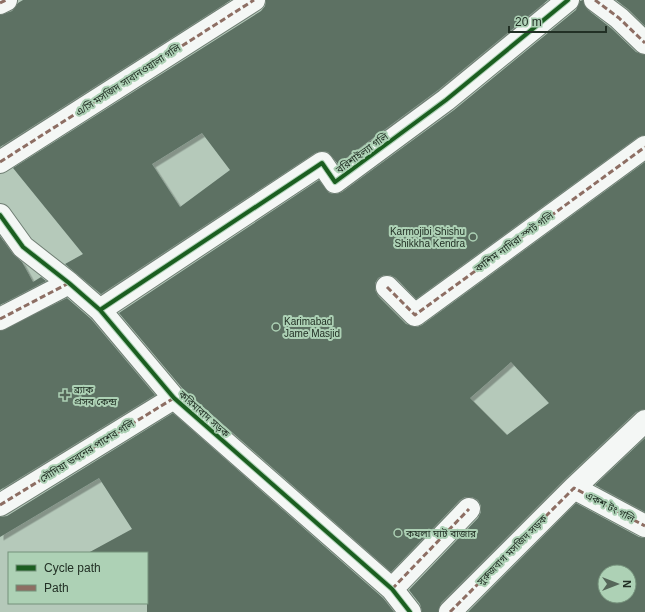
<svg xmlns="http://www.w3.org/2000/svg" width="645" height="612" viewBox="0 0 645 612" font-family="Helvetica,'Noto Sans Bengali',sans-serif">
	<defs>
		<filter id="shadow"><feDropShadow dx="3.5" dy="3.5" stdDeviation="0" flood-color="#0004"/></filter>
	</defs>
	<rect width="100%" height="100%" fill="#b5c9ba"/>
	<path fill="#5d7164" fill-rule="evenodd" filter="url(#shadow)" d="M 23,0 L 231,0 L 0,147 L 0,15 L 12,11 L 18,3 Z
		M 266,0 L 548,0 L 438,90 L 338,164 L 328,152 L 322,151 L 315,153 L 101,294 L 65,264 L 83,254 L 13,168 L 261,11 L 265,6 ZM 202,133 L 230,170 L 180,207 L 152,164 Z
		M 583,0 L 588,10 L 611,28 L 636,52 L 645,55 L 645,135 L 638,137 L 416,299 L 396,278 L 390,275 L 384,275 L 378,278 L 375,283 L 375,290 L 378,296 L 406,324 L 417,327 L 422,325 L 645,162 L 645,409 L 636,412 L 565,479 L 441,603 L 438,612 L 422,612 L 420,604 L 409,590 L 478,518 L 481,512 L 481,506 L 478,500 L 472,497 L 465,497 L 460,500 L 391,572 L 183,389 L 119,313 L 319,180 L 329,193 L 336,194 L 342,192 L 454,110 L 576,10 L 580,1 ZM 511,362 L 549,403 L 507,435 L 470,398 Z
		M 616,0 L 645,0 L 645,26 L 628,9 Z
		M 0,236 L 13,254 L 22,262 L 33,282 L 41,277 L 46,281 L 0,305 Z
		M 67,298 L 91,319 L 155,395 L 0,490 L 0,331 Z
		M 173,413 L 383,598 L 394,612 L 147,612 L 147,553 L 88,553 L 132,529 L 99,478 L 0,537 L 0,517 L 7,516 Z
		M 645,438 L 645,512 L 595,485 Z
		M 576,503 L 639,537 L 645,538 L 645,612 L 468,612 ZM 605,572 L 629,572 L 629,596 L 605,596 Z"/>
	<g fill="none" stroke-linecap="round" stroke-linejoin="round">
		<g stroke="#6f7e73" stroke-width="24">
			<path id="minor" d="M 595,0 L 619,18 L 645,43
				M 0,3 L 6,0
				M 0,162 L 254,0
				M 0,215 L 23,247 L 69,283 L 100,310 L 174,398 L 392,589 L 410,612
				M 387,287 L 415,315 L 645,147
				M 100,310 L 322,163 L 335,182 L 446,100 L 568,0
				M 0,319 L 69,283
				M 574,488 L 645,526
				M 0,505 L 174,398
				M 392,589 L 469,509
				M 450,612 L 574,488 L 645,421"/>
		</g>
		<use href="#minor" stroke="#f4f7f5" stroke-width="22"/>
		<path stroke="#8d6e63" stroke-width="3" stroke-dasharray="6 3" stroke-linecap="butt" d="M 595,0 L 619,18 L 645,43
			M 0,3 L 6,0
			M 0,162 L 254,0
			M 387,287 L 415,315 L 645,147
			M 0,319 L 69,283
			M 0,505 L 174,398
			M 392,589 L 469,509
			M 450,612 L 574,488 L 645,526"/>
		<g stroke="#add1b5" stroke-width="6">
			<path id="cycleway" d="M 0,215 L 23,247 L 69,283 L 100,310 L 174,398 L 392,589 L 410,612
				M 100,310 L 322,163 L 335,182 L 446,100 L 568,0"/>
		</g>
		<use href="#cycleway" stroke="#1b5e20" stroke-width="4"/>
	</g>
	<g fill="#556659" stroke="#add1b5" stroke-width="1.5">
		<circle cx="473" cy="237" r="4"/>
		<circle cx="276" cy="327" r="4"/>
		<path d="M63 389h4v4h4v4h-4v4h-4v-4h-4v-4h4z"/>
		<circle cx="398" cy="533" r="4"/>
	</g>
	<g text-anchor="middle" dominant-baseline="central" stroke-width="4" stroke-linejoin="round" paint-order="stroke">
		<g font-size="10" fill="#223025" stroke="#add1b5">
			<text transform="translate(128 80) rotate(-33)">এ/সি মসজিদ সাবানওয়ালা গলি</text>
			<text transform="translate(362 153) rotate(-36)">বরিশাইল্যা গলি</text>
			<text transform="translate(514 242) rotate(-36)">কাশিম নাদিরা স্পট গলি</text>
			<text transform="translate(204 414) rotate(42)">করিমাবাদ সড়ক</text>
			<text transform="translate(87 451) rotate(-32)">সৌদিয়া ভবনের পাশের গলি</text>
			<text transform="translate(610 507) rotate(28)">একশ টং গলি</text>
			<text transform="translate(512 550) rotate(-45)">সুরুজবাগ মসজিদ সড়ক</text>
		</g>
		<g font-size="10" fill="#223025" stroke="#add1b5" text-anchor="start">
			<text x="465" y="231" text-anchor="end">Karmojibi Shishu<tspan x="465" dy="12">Shikkha Kendra</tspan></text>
			<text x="284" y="321">Karimabad<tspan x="284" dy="12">Jame Masjid</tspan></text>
			<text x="74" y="389">ব্র্যাক<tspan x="74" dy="12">প্রসব কেন্দ্র</tspan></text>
			<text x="406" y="533">কয়লা ঘাট বাজার</text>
		</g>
	</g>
	<rect x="8" y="552" width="140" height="52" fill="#add1b5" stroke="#75917b"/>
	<rect x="16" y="565" width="20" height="6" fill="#1b5e20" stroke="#75917b"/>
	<text x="44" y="572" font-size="12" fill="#223025">Cycle path</text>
	<rect x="16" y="585" width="20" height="6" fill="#8d6e63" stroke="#75917b"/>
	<text x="44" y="592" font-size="12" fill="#223025">Path</text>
	<g transform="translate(617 584) rotate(90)"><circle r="19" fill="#add1b5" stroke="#75917b"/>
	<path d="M0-3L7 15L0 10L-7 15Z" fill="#556659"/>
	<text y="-6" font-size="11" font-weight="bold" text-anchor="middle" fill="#223025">N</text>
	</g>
	<path d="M509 26v6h97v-6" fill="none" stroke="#223025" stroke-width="2"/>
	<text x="515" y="26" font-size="12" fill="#223025" stroke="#add1b5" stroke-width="3" paint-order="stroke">20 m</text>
</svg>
